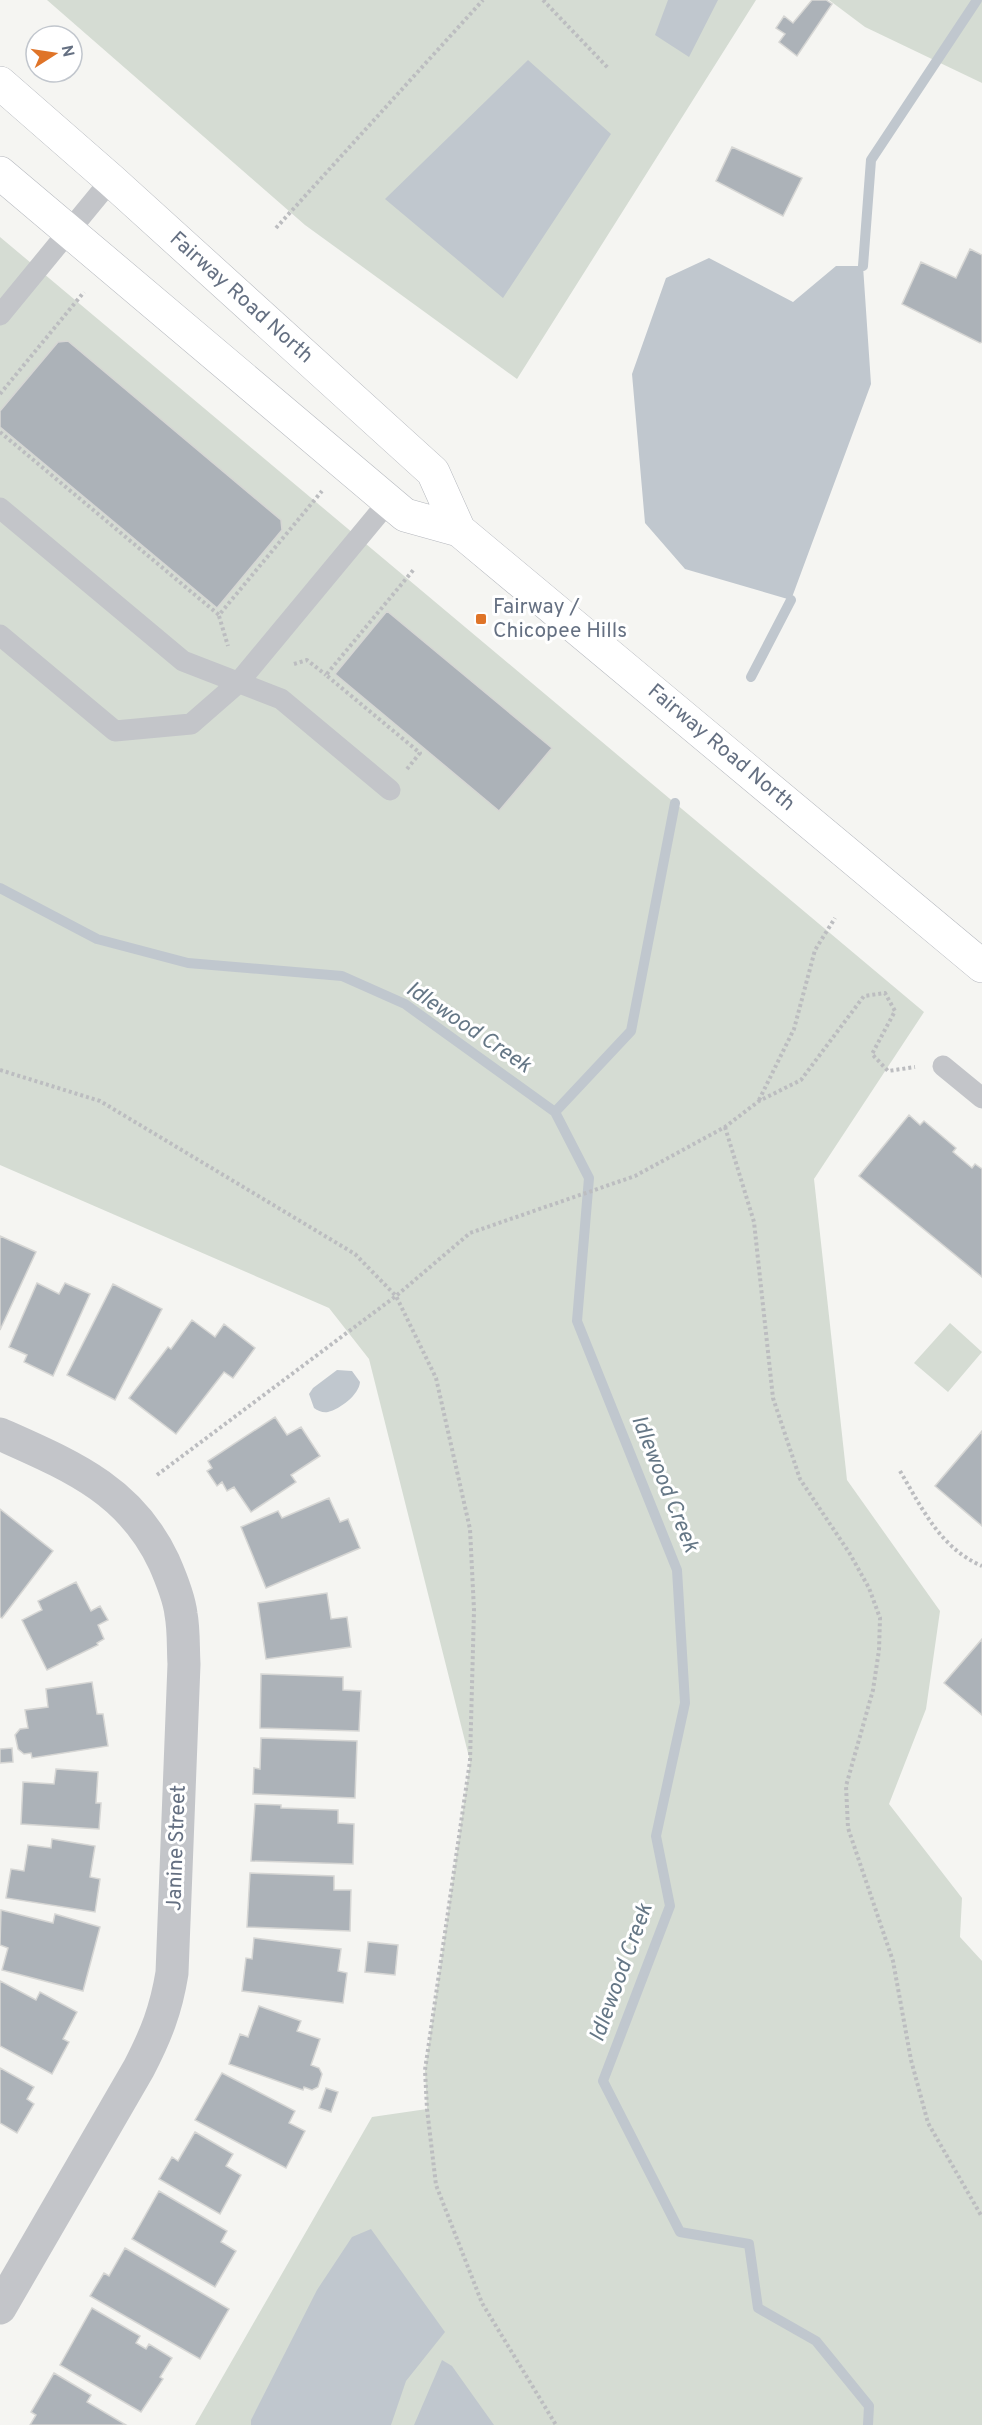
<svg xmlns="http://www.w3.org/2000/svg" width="982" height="2425" font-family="Overpass,sans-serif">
<rect width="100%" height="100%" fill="#f5f5f2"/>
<path fill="#d5dcd3" d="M47 0H756L517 379 305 225Z
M829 0H982V83L865 27Z
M0 237 924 1012 814 1179 847 1480 940 1611 926 1709 889 1804 962 1898 960 1937 982 1961V2425H195L372 2117 427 2109 425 2070 470 1761 369 1359 329 1308 0 1165Z
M950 1323 982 1352 948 1392 914 1363Z"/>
<path fill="#c0c7ce" d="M668 0H718L689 57 655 35Z
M528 60 611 134 503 298 385 199Z
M709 258 793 302 836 266H863L871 384 791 600 685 569 645 523 632 374 666 278Z
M337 1370 352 1371 360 1382C359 1395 340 1409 328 1412 323 1413 318 1411 314 1408L309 1394 313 1388Z
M371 2229 445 2332 406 2381 391 2425H251V2420L317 2290 352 2237Z
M442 2360 452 2366 494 2425H414Z"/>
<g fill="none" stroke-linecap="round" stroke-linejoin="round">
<path stroke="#c0c7ce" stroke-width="10" d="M863 266 871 160 977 0
M751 677 791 600
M0 888 97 939 188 963 342 976 405 1004 555 1112 589 1178 577 1321 677 1570 685 1703 656 1836 670 1906 603 2081 680 2232 749 2244 758 2308 816 2341 869 2406 868 2425
M555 1112 631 1031 675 803"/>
</g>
<path fill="#acb2b8" stroke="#d6d6d4" stroke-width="1.5" d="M812 0H826L832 4 797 56 779 42 785 34 776 28 784 16 793 23Z
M732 147 802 178 783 216 716 181Z
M970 249 982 255V342L980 343 902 304 921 262 956 278Z
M68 341 281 520 282 530 217 608 0 427V411L58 342Z
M387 611 552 748 499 811 335 674Z
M909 1115 920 1125 924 1121 956 1148 953 1152 972 1168 975 1164 982 1169V1277L859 1176Z
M0 1236 36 1252 0 1330Z
M37 1283 59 1294 65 1283 90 1294 53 1376 24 1362 27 1355 9 1347Z
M113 1284 162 1309 115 1400 67 1375Z
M192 1320 215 1337 224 1324 255 1348 233 1378 224 1372 176 1434 129 1398 168 1347 171 1349Z
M275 1417 287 1435 301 1427 320 1456 291 1475 296 1482 251 1512 234 1487 227 1491 222 1482 217 1486 207 1471 212 1468 208 1461Z
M982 1431V1526L935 1486Z
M329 1498 340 1522 348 1519 360 1548 266 1588 241 1527 278 1511 282 1518Z
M0 1509 53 1551 2 1618 0 1617Z
M76 1582 91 1611 100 1606 108 1620 98 1625 104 1639 97 1643 98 1645 47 1670 22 1620 42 1610 38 1601Z
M327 1593 331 1619 347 1617 351 1647 266 1659 258 1603Z
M982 1639V1715L944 1683Z
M261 1674 343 1677V1690L361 1691 359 1731 260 1728Z
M92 1682 97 1714H103L108 1746 32 1758 31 1753 24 1754 18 1749 15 1735 20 1729 28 1728 25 1710 48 1707 46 1689Z
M261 1738 357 1741 355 1798 253 1794 254 1768 260 1769Z
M12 1748 13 1762 0 1763V1749Z
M56 1769 98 1772 96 1803H101L99 1829 21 1824 23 1782 54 1784Z
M255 1804 281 1805V1808L338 1810V1823L354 1824 353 1864 251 1861Z
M52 1839 95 1846 90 1877 100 1879 95 1912 6 1898 11 1869 24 1871 28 1845 51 1848Z
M250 1873 334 1876V1890H351L350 1931 247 1927Z
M1 1910 53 1923 55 1914 100 1927 83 1991 2 1970 8 1948 0 1945Z
M254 1938 341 1949 338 1971 347 1973 343 2003 242 1991 246 1958 252 1959Z
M368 1942 398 1945 395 1975 365 1972Z
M0 1981 36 2000 40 1992 77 2012 63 2039 69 2042 52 2074 0 2046Z
M259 2006 301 2021 297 2031 320 2039 311 2065 319 2068 322 2074 318 2087 312 2090 304 2087 303 2090 229 2064 240 2034 248 2037Z
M0 2068 34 2087 27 2099 34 2104 17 2133 0 2123Z
M222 2073 295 2111 289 2123 305 2131 286 2168 195 2120Z
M326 2088 338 2092 331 2112 319 2108Z
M195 2132 233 2154 226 2166 241 2175 220 2214 159 2179 172 2157 178 2161Z
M159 2191 227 2231 221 2242 236 2251 215 2287 132 2239Z
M125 2248 229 2309 200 2359 90 2296 104 2273 109 2276Z
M92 2308 140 2336 136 2343 146 2349 149 2344 172 2358 160 2377 163 2379 141 2412 60 2365Z
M54 2373 91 2395 87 2402 126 2425H30L36 2415 31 2412Z"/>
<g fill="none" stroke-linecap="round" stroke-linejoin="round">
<defs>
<path id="secondary" d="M0 83 111 180 433 472 459 530
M0 173 405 515 459 530 982 966"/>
</defs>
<use href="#secondary" stroke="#b5b8be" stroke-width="34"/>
<path stroke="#bcbdc0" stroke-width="4" stroke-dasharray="3 3" stroke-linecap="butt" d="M543 0 608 68
M276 228 483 0
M0 394 84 292
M0 432 219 615 322 491
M219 616 228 646
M294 664 307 660 326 675
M407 769 420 753 326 675 415 568
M0 1070 100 1101 355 1254 396 1296 436 1378 470 1529 474 1610 470 1761 425 2070 427 2109 436 2185 482 2303 556 2425
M759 1100 794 1029 815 950 835 918
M725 1127 754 1222 773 1398 800 1479 850 1554 869 1588 880 1618 879 1650 873 1690 846 1786 848 1828 893 1961 911 2060 928 2123 982 2217
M900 1471C922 1508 940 1548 982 1566
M157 1475 396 1296 470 1233 635 1176 725 1127 759 1101 801 1080 864 996 885 993 895 1011 872 1054 888 1071 915 1067"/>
<path stroke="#c3c5c9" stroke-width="21" d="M0 315 111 180
M0 508 183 661 281 699 390 790
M0 635 115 731 191 724 238 683 389 501
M943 1066 982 1098"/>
<path stroke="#c3c5c9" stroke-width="33" d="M0 1434C69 1465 130 1489 164 1562 171 1578 179 1597 181 1614 184 1630 183 1648 184 1664L172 1973C166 2010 156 2035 139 2068L0 2308"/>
<use href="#secondary" stroke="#fff" stroke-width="33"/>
</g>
<rect fill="#df7428" stroke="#fff" stroke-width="2" x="475" y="613" width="12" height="12" rx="3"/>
<g text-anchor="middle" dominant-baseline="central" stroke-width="6" stroke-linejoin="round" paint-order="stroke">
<g font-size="21" fill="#657082" stroke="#fff">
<text transform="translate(241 298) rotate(42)">Fairway Road North</text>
<text transform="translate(721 748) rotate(40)">Fairway Road North</text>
<text transform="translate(177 1848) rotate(-88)">Janine Street</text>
</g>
<g font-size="21" fill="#657082" stroke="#fff" text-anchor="start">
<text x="493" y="607">Fairway /<tspan x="493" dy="24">Chicopee Hills</tspan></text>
</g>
<g font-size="22" font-style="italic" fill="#657786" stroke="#fff">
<text transform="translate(468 1028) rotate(34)">Idlewood Creek</text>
<text transform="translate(664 1484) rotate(68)">Idlewood Creek</text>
<text transform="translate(622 1973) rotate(-70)">Idlewood Creek</text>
</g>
</g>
<g transform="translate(54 54) rotate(78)"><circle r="28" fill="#ffffff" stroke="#c1c6cd" stroke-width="1.5"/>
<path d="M0-4.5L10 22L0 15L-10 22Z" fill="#df7428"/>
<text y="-9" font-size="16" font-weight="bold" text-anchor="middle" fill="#657082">N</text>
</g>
</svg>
